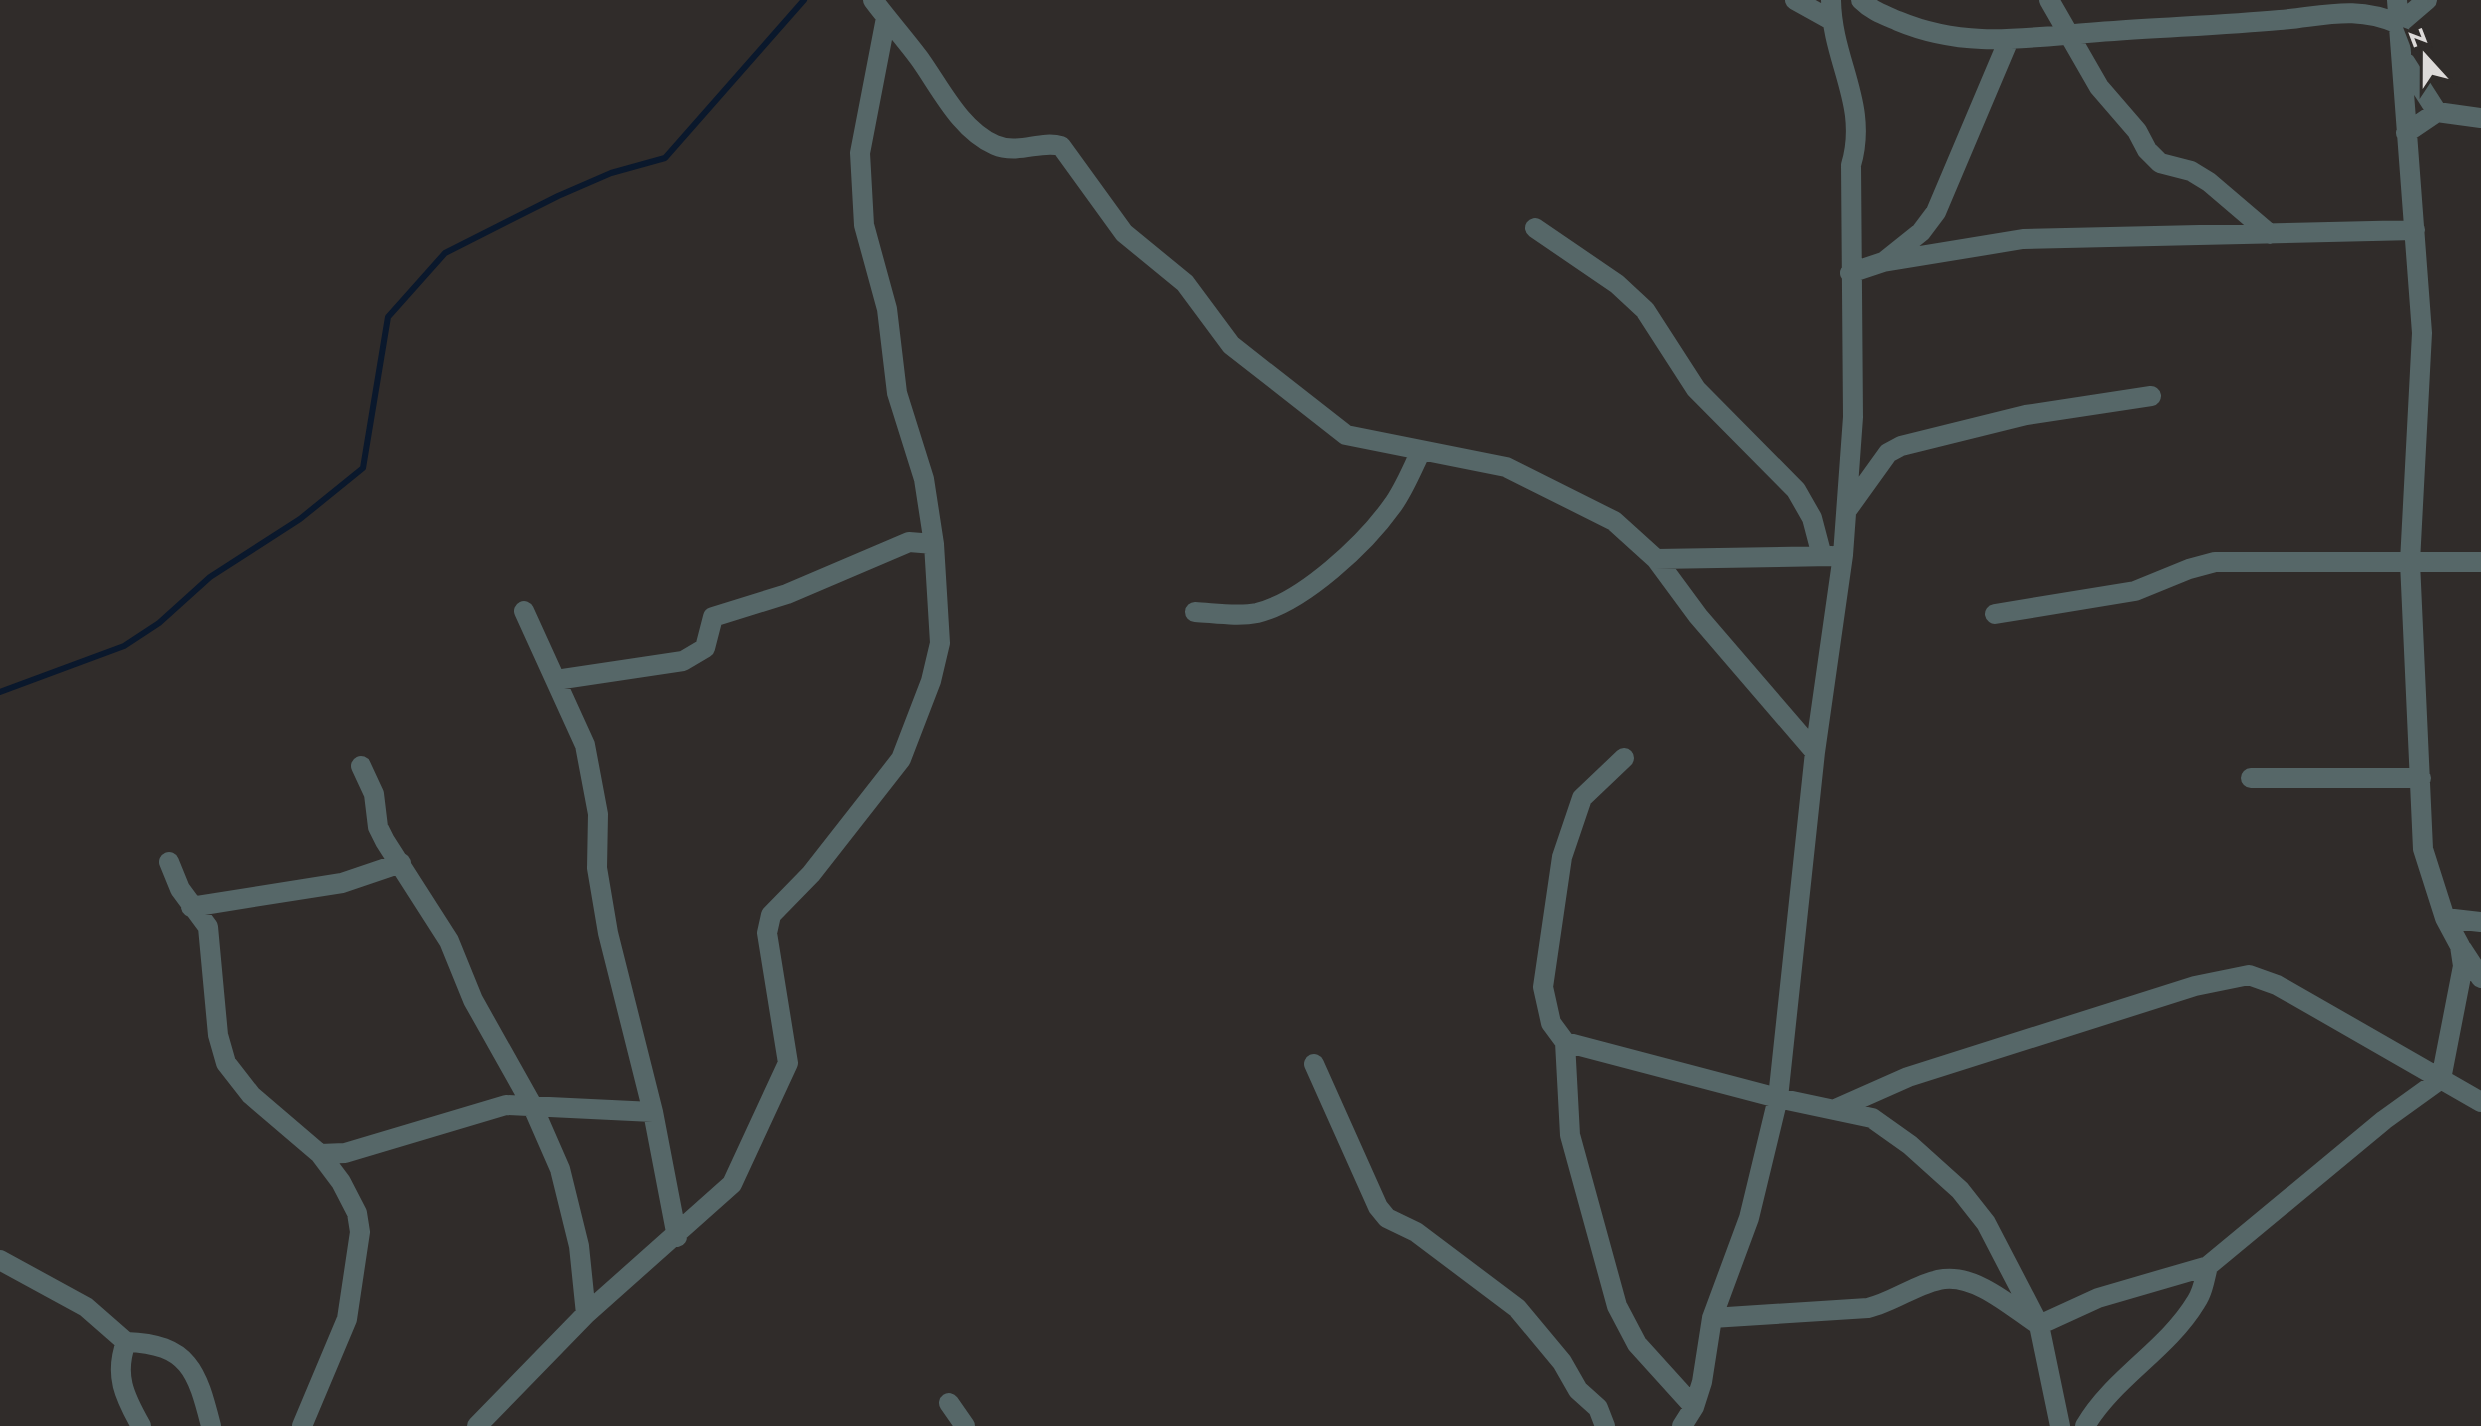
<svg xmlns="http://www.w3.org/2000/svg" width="2481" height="1426" font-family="Jost,sans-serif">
<rect width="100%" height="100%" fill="#302c2a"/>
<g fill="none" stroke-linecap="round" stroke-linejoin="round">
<path stroke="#0a182c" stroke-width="6" d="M0 692 124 646 159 623 210 577 300 519 363 468 388 317 445 253 558 196 611 173 665 158 804 0"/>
<path stroke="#566768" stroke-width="20" d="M873 0C888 20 904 38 919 58 940 87 960 130 995 145 1018 155 1040 140 1061 146L1124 233 1185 283 1231 345 1346 435 1506 467 1614 521 1656 559 1698 616 1815 752
M1795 0 1831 20
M1861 0C1872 11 1884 15 1898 21 1972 52 2038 35 2114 31 2169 27 2225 25 2280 20 2325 16 2355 5 2399 24L2427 0
M2049 0 2099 87 2137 131 2147 150 2160 163 2191 171 2209 182 2270 234
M2405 62 2437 112
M2406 133 2437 112 2481 118
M1535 228 1617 284 1645 310 1696 389 1796 490 1812 518 1822 556
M1886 260 1921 232 1936 212 2008 42
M1850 273 1883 262 2023 239 2415 230
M1847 510 1888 453 1901 446 2026 415 2151 396
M1656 559 1832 556
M524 611 585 745 598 814 597 868 608 933 653 1112 677 1237
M1195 612C1214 613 1238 617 1257 613 1303 602 1365 544 1392 506 1404 490 1412 469 1421 451
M1995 614 2135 591 2189 569 2215 562H2481
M556 680 683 661 705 648 713 617 787 594 909 542 934 544
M1624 758 1582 798 1562 857 1543 987 1551 1023 1565 1042 1778 1098 1872 1118 1910 1145 1960 1190 1986 1223 2039 1325 2060 1426
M361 766 374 794 378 827 385 841 449 941 473 1000 532 1105 560 1169 579 1246 586 1314
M2251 778H2421
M169 862 180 889 208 927 218 1035 226 1063 251 1095 320 1154 341 1182 357 1213 360 1232 347 1319 302 1426
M191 907 342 883 401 863
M2445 918 2481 922
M2462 949 2481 978
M1565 1042 1570 1135 1617 1306 1637 1344 1694 1407
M1314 1064 1378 1207 1387 1218 1416 1232 1517 1308 1562 1362 1578 1390 1598 1408 1605 1426
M1838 1108 1908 1077 2195 986 2249 975 2277 985 2481 1102
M320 1154 345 1153 506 1105 653 1112
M0 1260 86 1307 126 1342C114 1375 124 1396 141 1426
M1712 1318 1868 1308C1894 1302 1919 1282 1944 1279 1977 1275 2013 1308 2039 1325L2098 1298 2208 1266 2384 1120 2441 1079 2463 966 2460 946 2445 918 2423 849 2410 562 2422 333 2397 0
M126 1342C189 1344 197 1371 211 1426
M949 1403 965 1426
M477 1426 586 1314 732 1184 788 1063 767 933 771 915 811 874 901 759 931 681 940 643 934 544 924 479 897 393 887 309 864 225 860 153 886 18
M1682 1426 1694 1407 1702 1382 1712 1318 1749 1218 1778 1098 1815 752 1843 555 1853 417 1851 165C1869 104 1832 62 1831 0
M2085 1426C2113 1378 2167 1350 2196 1302 2203 1292 2205 1278 2208 1266"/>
</g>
<g transform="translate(2425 56) rotate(339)" stroke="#302c2a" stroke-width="6" paint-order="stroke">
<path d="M0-6L14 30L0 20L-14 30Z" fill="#dddad9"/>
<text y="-12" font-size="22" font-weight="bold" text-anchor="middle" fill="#dddad9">N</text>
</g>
</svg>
